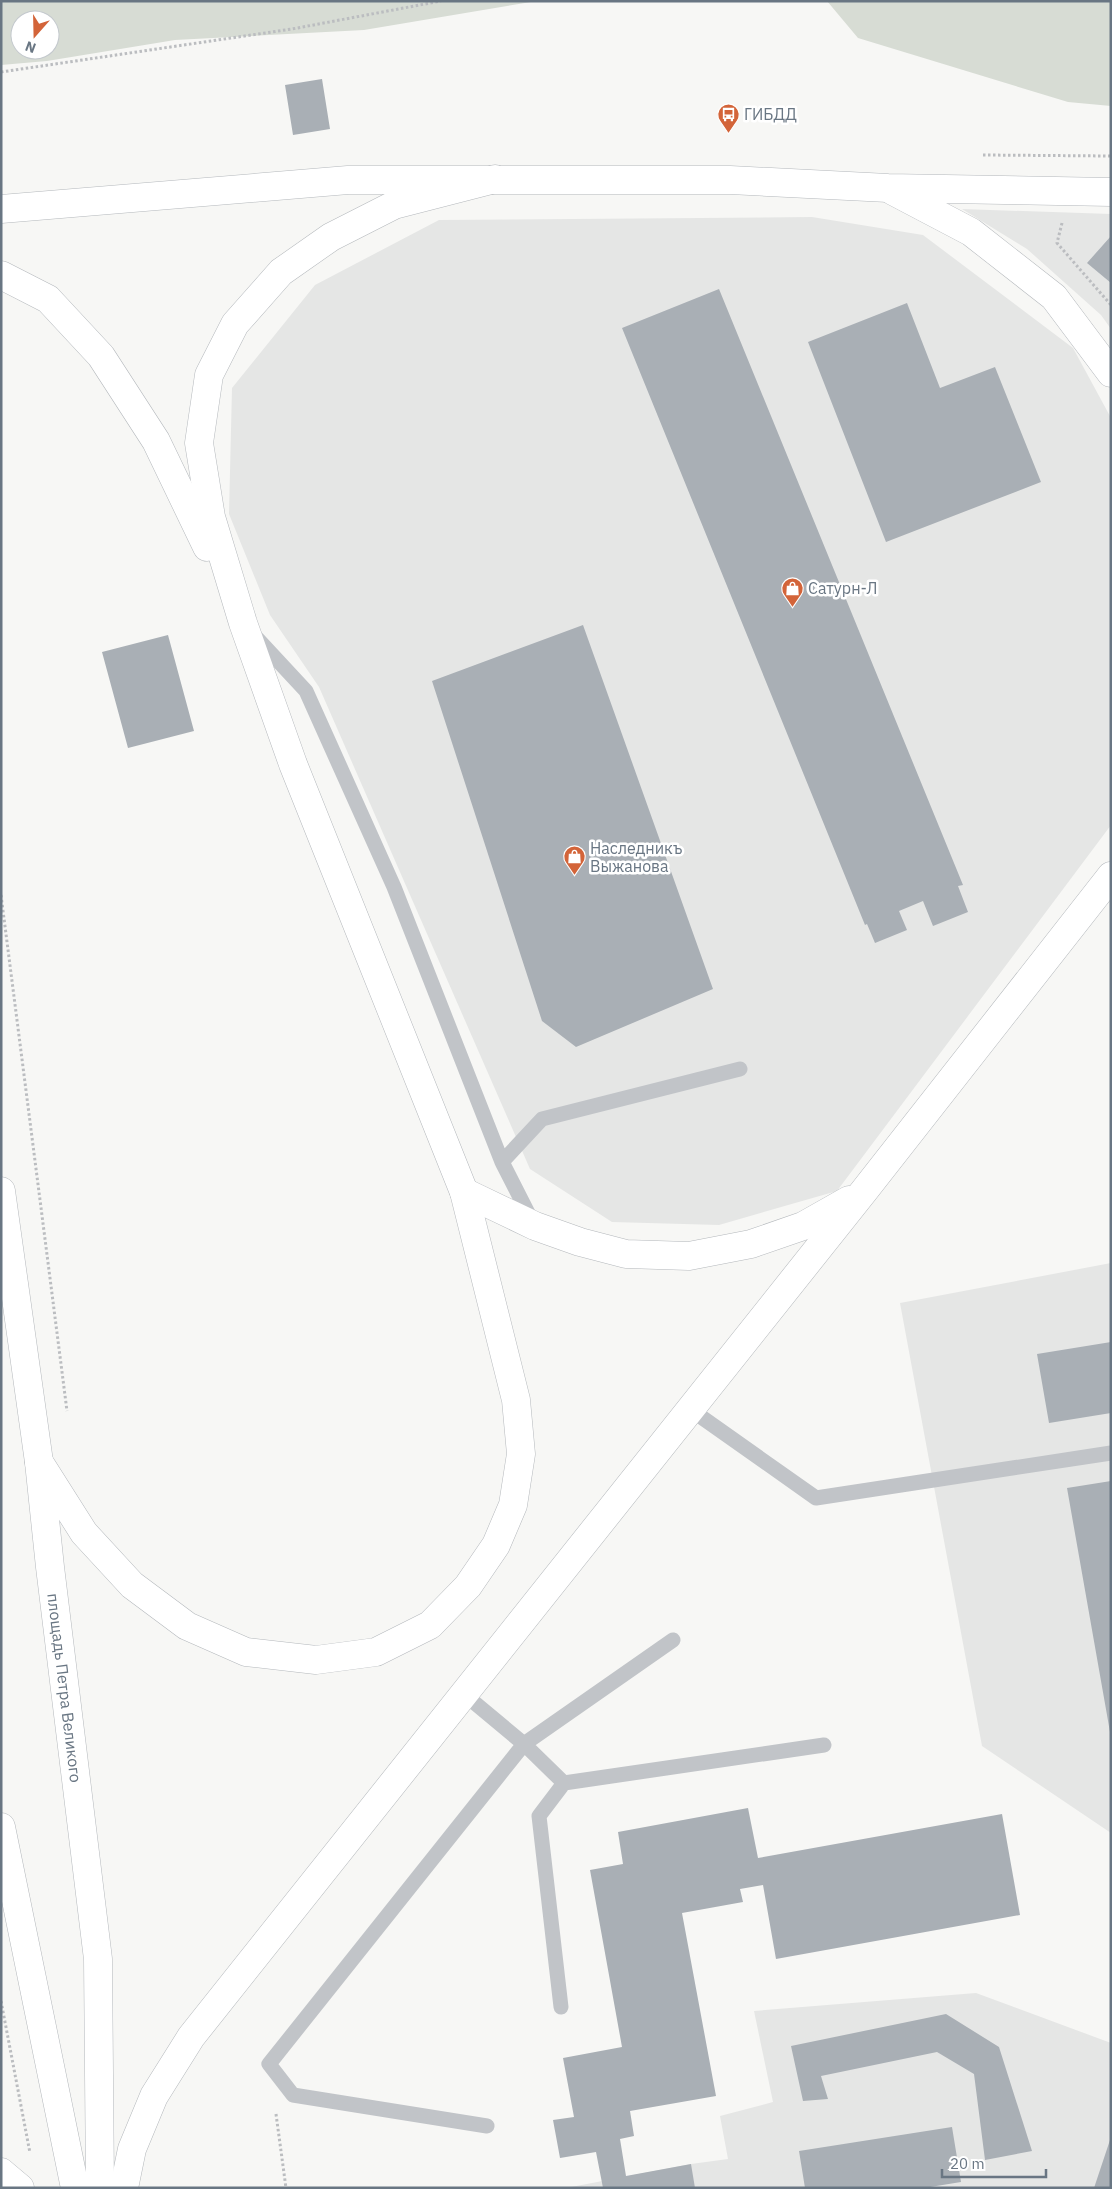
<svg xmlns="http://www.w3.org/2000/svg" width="1112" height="2189" font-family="'IBM Plex Sans',sans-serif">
<rect width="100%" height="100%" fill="#f7f7f5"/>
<path fill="#e5e6e5" d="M962 209 1111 214V329L1101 315 1027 249Z
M812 217 923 235 1073 348 1111 418V825L837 1191 719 1225 612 1222 530 1169 319 687 270 615 229 514 232 388 315 285 439 220Z
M1111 1263V1833L982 1746 900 1303Z
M976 1993 1111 2043V2188H566L691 2164 728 2159 720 2116 773 2102 754 2011Z"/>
<path fill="#d7dcd4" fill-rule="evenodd" d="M1 1H537L364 30 175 40 47 61 1 65ZM20 20H50V50H20Z
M827 1H1111V106L1068 102 858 38Z"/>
<path fill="#a9afb5" d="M322 79 330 129 293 135 285 85Z
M1111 236V283L1087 263Z
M719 289 963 885 958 886 968 912 933 926 923 901 899 911 907 930 875 943 867 924 865 925 622 328Z
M907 303 940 388 995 367 1041 482 886 542 808 342Z
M583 625 713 989 576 1047 542 1021 432 681Z
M168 635 194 731 128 748 102 652Z
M1111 1342V1413L1049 1423 1037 1354Z
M1111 1481V1732H1110L1067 1488Z
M748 1808 758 1858 1002 1814 1020 1915 776 1959 763 1885 740 1889 743 1902 682 1913 716 2096 630 2111 634 2136 620 2139 626 2176 691 2164 695 2188H603L596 2152 560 2158 553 2120 574 2117 563 2058 622 2047 590 1870 623 1864 618 1832Z
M946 2014 999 2047 1032 2151 985 2160 974 2074 937 2052 821 2076 828 2099 803 2101 791 2046Z
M952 2127 961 2182 924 2188H805L799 2151Z
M1110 2140 1111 2188H1094Z"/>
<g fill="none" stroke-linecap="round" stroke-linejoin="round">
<defs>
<g id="secondary">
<path d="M893 191 971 232 1054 297 1111 373"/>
<path d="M1 209 348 180H730L888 188 1111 192"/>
<path d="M1 275 48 299 101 356 156 441 207 547"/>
<path id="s1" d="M1 1191 39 1462 50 1567 98 1959 100 2188"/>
<path d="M464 1192 535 1226 580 1242 626 1254 689 1256 751 1244 803 1226 849 1200"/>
<path d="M39 1462 84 1533 132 1585 187 1626 246 1652 316 1660 376 1652 430 1625 468 1586 496 1545 513 1505 521 1454 516 1400 464 1192 293 764 243 623 211 517 199 443 209 375 235 324 281 272 331 237 394 205 495 179"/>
<path d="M1 1827 75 2188"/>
<path d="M1 2172 20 2188"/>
<path d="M124 2188 132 2149 154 2096 191 2037 864 1191 1111 876"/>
</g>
</defs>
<use href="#secondary" stroke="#b4b8bc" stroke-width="29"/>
<path stroke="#bbbdc0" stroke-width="3" stroke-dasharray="2.5 2.5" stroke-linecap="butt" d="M1 72 292 29 441 1
M983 155 1111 156
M1062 223 1057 243 1111 305
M1 895 67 1411
M1 2001 30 2153
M276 2114 286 2188"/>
<path stroke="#c1c4c8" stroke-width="15" d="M254 635 306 691 394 887 502 1162 533 1223
M502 1162 542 1119 740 1069
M690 1409 816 1498 1111 1453
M464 1694 524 1744 564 1783 539 1816 561 2007
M564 1783 824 1745
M487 2126 293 2095 269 2064 524 1744 673 1640"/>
<use href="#secondary" stroke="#fff" stroke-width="28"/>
</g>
<defs>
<symbol id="bus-pin" viewBox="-11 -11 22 30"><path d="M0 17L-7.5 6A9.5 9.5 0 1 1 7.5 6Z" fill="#d36439" stroke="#fff"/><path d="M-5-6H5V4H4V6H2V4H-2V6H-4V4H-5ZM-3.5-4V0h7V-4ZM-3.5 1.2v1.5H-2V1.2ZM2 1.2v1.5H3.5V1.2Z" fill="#fff"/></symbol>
<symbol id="shop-pin" viewBox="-11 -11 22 30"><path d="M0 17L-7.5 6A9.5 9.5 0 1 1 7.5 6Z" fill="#d36439" stroke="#fff"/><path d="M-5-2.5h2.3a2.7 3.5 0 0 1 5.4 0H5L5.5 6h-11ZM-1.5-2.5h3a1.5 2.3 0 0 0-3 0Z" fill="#fff"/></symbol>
</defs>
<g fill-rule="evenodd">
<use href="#bus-pin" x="716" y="102" width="25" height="34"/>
<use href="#shop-pin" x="780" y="576" width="25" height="34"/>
<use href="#shop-pin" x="562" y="844" width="25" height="34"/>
</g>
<g text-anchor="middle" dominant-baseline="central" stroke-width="5" stroke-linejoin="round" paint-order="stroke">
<g font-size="16" fill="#697683" stroke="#fff" text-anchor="start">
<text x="744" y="114">ГИБДД</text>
<text x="808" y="588">Сатурн-Л</text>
<text x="590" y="848">Наследникъ<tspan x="590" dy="18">Выжанова</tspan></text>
</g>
<g font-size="16" fill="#697683" stroke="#fff">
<text stroke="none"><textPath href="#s1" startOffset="501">площадь Петра Великого</textPath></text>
</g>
</g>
<rect width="1112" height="2189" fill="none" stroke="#697683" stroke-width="5"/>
<g transform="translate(35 35) rotate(200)"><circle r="24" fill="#ffffff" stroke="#c3c8cd"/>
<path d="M0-4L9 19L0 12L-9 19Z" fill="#d36439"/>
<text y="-8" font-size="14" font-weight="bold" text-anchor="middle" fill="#697683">N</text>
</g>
<path d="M942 2169v8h104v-8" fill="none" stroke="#697683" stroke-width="2.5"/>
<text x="950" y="2169" font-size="15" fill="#697683" stroke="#ffffff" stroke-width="4" paint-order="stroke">20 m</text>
</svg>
